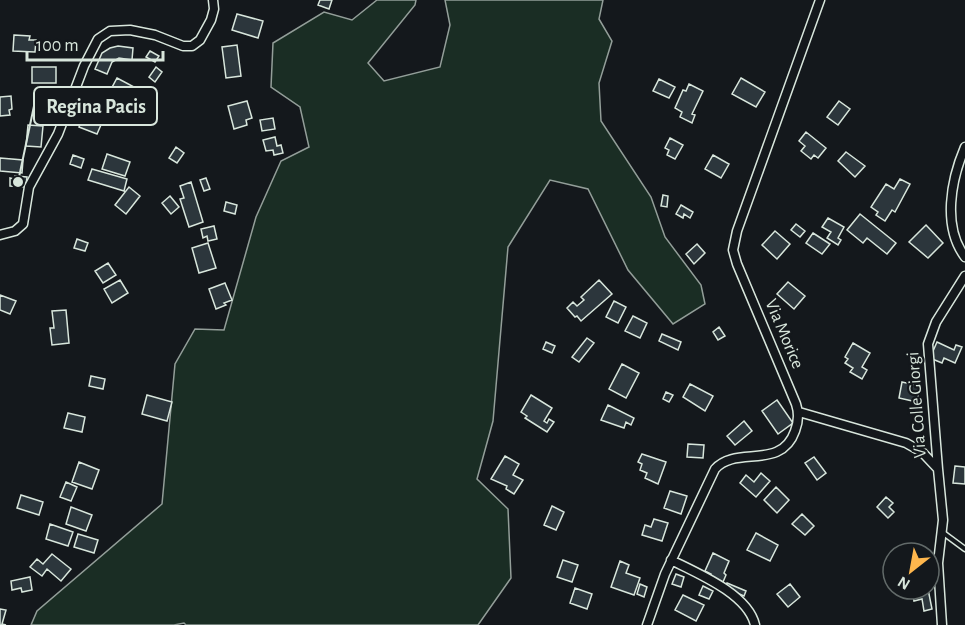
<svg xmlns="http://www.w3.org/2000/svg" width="965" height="625" font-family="'Alegreya Sans',sans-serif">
<rect width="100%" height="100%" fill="#14181c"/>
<path fill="#1a2d24" stroke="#939e99" stroke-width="1.5" d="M377 0H416L415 5 368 63 384 81 440 67 450 25 445 0H603L599 19 612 41 599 83 601 121 651 197 665 237 701 285 705 304 673 324 628 270 588 189 550 180 508 247 493 421 477 479 508 509 511 578 478 625H186L184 623 174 625H31L37 611 162 504 175 364 195 329 224 330 256 217 281 161 309 147 300 107 271 87 273 43 324 12 352 20Z"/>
<path fill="#2c363c" stroke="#d8e6dc" stroke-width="1.5" d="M320 0H332L329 9 318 5Z
M237 14 263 21 258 38 232 30Z
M14 35 30 36 29 40H36L35 52 13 51Z
M237 45 241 76 226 78 222 47Z
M118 46 133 48 132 60 119 58 112 62 107 74 95 69 102 53 110 48Z
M150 51 159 56 155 62 146 57Z
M32 67H56V83H32Z
M156 67 162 72 155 82 149 77Z
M117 78 136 88 129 102 109 93Z
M741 78 765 92 756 107 732 94Z
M659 79 675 87 669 98 653 91Z
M689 84 703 91 692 114 695 115 692 123 680 117 682 112 675 108 683 90 686 91Z
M11 96 12 109 9 110 10 115 0 116V97Z
M247 101 252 118 246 120 247 125 234 129 228 106Z
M839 101 850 109 838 125 827 117Z
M85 111 104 118 97 134 79 127Z
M273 118 275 129 262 131 260 120Z
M28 125 43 126 41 147 26 146Z
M806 132 826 148 818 158 814 155 811 159 801 151 805 146 799 141Z
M275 137 277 146 281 145 283 153 274 155 273 150 266 151 263 140Z
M670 138 683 145 675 159 667 155 669 150 665 148Z
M176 147 184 153 177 163 169 158Z
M846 152 865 166 855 177 838 161Z
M107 154 130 162 125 176 102 169Z
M73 155 84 159 81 168 70 164Z
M713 155 729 164 721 178 705 169Z
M0 158 23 160 22 173 0 171Z
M92 169 127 179 124 191 88 180Z
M15 176 27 177 26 187 10 186V178L14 179Z
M206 178 210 189 204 191 200 180Z
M900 179 910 184 895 212 892 210 885 221 876 215 878 212 871 207 886 184 894 189Z
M191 182 203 222 189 227 180 199 184 198 180 186Z
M129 187 140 196 126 214 115 205Z
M663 195 668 196 667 207 661 206Z
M170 196 179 207 171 214 162 203Z
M226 202 237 205 235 214 224 211Z
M681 205 693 212 690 218 684 214 683 218 676 214Z
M860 214 896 243 887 254 867 238 863 243 847 230Z
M828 218 844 227 838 238 841 240 838 245 827 238 831 232 822 227Z
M796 224 805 231 800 237 791 230Z
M926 225 943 243 928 258 909 242Z
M214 226 217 239 208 241 207 236 203 238 201 229Z
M775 231 790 244 777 259 762 245Z
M813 233 830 244 822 254 806 243Z
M77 239 88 243 85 251 74 248Z
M208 243 216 268 199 273 192 248Z
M697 244 705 253 694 264 686 254Z
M108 263 116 275 103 283 95 271Z
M120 280 128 293 112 303 104 289Z
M599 280 612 294 581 321 577 316 575 317 567 308 573 302 577 306 584 300 581 297Z
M788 282 805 296 794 309 777 294Z
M225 283 232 300 224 303 226 305 216 309 209 289Z
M0 295 16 301 10 314 0 310Z
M614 301 626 307 618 323 606 317Z
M66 310 69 343 52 345 50 328H54L52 311Z
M633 316 647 323 640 338 625 331Z
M719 327 725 336 718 340 713 332Z
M662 334 681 342 678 350 659 341Z
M587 338 594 343 579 362 572 357Z
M546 342 555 346 552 353 543 349Z
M937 342 954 350 956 345 962 347 955 363 944 358 942 363 930 358Z
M853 343 870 353 862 367 867 370 862 379 850 372 853 368 845 363 848 359 845 357Z
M622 364 639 373 626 398 609 389Z
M91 376 105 379 103 389 89 386Z
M902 382 920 386 917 402 899 398Z
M690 384 713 396 705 411 683 397Z
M666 392 673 395 669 402 663 399Z
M147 395 172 402 167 421 142 414Z
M531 395 552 408 544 421 547 423 549 419 554 422 547 432 525 418 527 416 521 412Z
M777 400 793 423 778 434 762 411Z
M608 405 634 418 631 425 626 422 624 428 601 420Z
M68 413 85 417 82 432 64 428Z
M744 421 752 431 735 445 727 436Z
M688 444 704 445 703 458 687 457Z
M642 454 666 462 658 484 645 478 647 473 640 470 642 464 638 462Z
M505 456 519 464 513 475 523 480 514 494 506 489 507 486 491 479Z
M814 457 826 473 817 480 805 463Z
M79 462 99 470 92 489 72 482Z
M955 466 965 467V484L953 483Z
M761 473 770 481 756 497 740 483 746 475 754 482Z
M66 482 77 487 71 501 60 497Z
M776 487 789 500 777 513 764 500Z
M670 491 687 496 681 514 664 508Z
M21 495 43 502 39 515 17 508Z
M886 497 893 503 889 507 894 512 888 518 877 507Z
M552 506 564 512 556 530 544 525Z
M71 507 92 515 86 531 66 524Z
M802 514 814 526 805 535 792 524Z
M654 519 668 523 662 541 642 535 645 525 651 527Z
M50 524 73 532 68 546 46 539Z
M756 533 778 545 770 561 747 550Z
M78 534 98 540 94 553 74 547Z
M713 553 729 561 724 573 726 575 723 582 710 576 711 574 705 571Z
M52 554 71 569 61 581 47 569 42 576 30 567 37 559 43 564Z
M563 560 578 565 572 582 557 577Z
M620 561 629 565 626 573 640 578 634 595 611 587Z
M676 574 684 577 681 587 672 584Z
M30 577 32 590 22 592 21 588 12 590 11 581Z
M727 583 746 591 744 596 725 588Z
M640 584 647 587 644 597 637 594Z
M790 584 800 597 788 607 777 594Z
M703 586 713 591 709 599 699 595Z
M575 588 592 594 587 609 570 603Z
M912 589H928L932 609 924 611 922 599 914 601Z
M683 595 704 605 696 621 675 610Z
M0 609 6 610 2 624 6 625H0Z"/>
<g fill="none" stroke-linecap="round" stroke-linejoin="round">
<defs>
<path id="lane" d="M942 532 965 549"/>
<path id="street" d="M965 147C951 180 942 226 965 257
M0 235 15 231 23 224 29 187 58 134 84 66 98 39 110 31 130 30 155 35 183 46H192L200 40 211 20 214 9 213 0
M799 412 906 443 922 452 938 469 943 520 938 563 942 625
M938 469 928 344 936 322 965 276
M671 560C697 573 748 594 755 625
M647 625 665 574 715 469C736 445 781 471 795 431 799 421 799 413 796 404L737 264 733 250 737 231 820 0"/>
</defs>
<use href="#lane" stroke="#d8e6dc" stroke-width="7"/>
<use href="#street" stroke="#d8e6dc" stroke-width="11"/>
<use href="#lane" stroke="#14181c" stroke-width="4"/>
<use href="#street" stroke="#14181c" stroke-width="8"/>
</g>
<g text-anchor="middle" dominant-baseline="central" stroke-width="4.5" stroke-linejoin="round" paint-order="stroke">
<g font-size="18" fill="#d8e6dc" stroke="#14181c">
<text transform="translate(784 334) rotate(67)">Via Morice</text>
<text transform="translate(917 405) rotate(-94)">Via Colle Giorgi</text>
</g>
</g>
<path fill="none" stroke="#d8e6dc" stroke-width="2" d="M18 182L34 106"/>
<circle fill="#d8e6dc" stroke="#14181c" stroke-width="2" cx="18" cy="182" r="6"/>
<rect fill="#14181c" stroke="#d8e6dc" stroke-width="2" x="34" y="87" width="123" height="38" rx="6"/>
<g font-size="20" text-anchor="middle" font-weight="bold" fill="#d8e6dc">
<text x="96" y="113">Regina Pacis</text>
</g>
<g transform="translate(911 571) rotate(211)"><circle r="28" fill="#14181c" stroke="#626a69" stroke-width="1.5"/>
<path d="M0-4.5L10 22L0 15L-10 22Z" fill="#ffb74d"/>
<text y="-9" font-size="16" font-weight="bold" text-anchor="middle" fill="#d8e6dc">N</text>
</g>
<path d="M27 51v9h136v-9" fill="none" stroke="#d8e6dc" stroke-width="3"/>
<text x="36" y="51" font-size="18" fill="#d8e6dc" stroke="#14181c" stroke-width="4.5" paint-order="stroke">100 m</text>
</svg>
